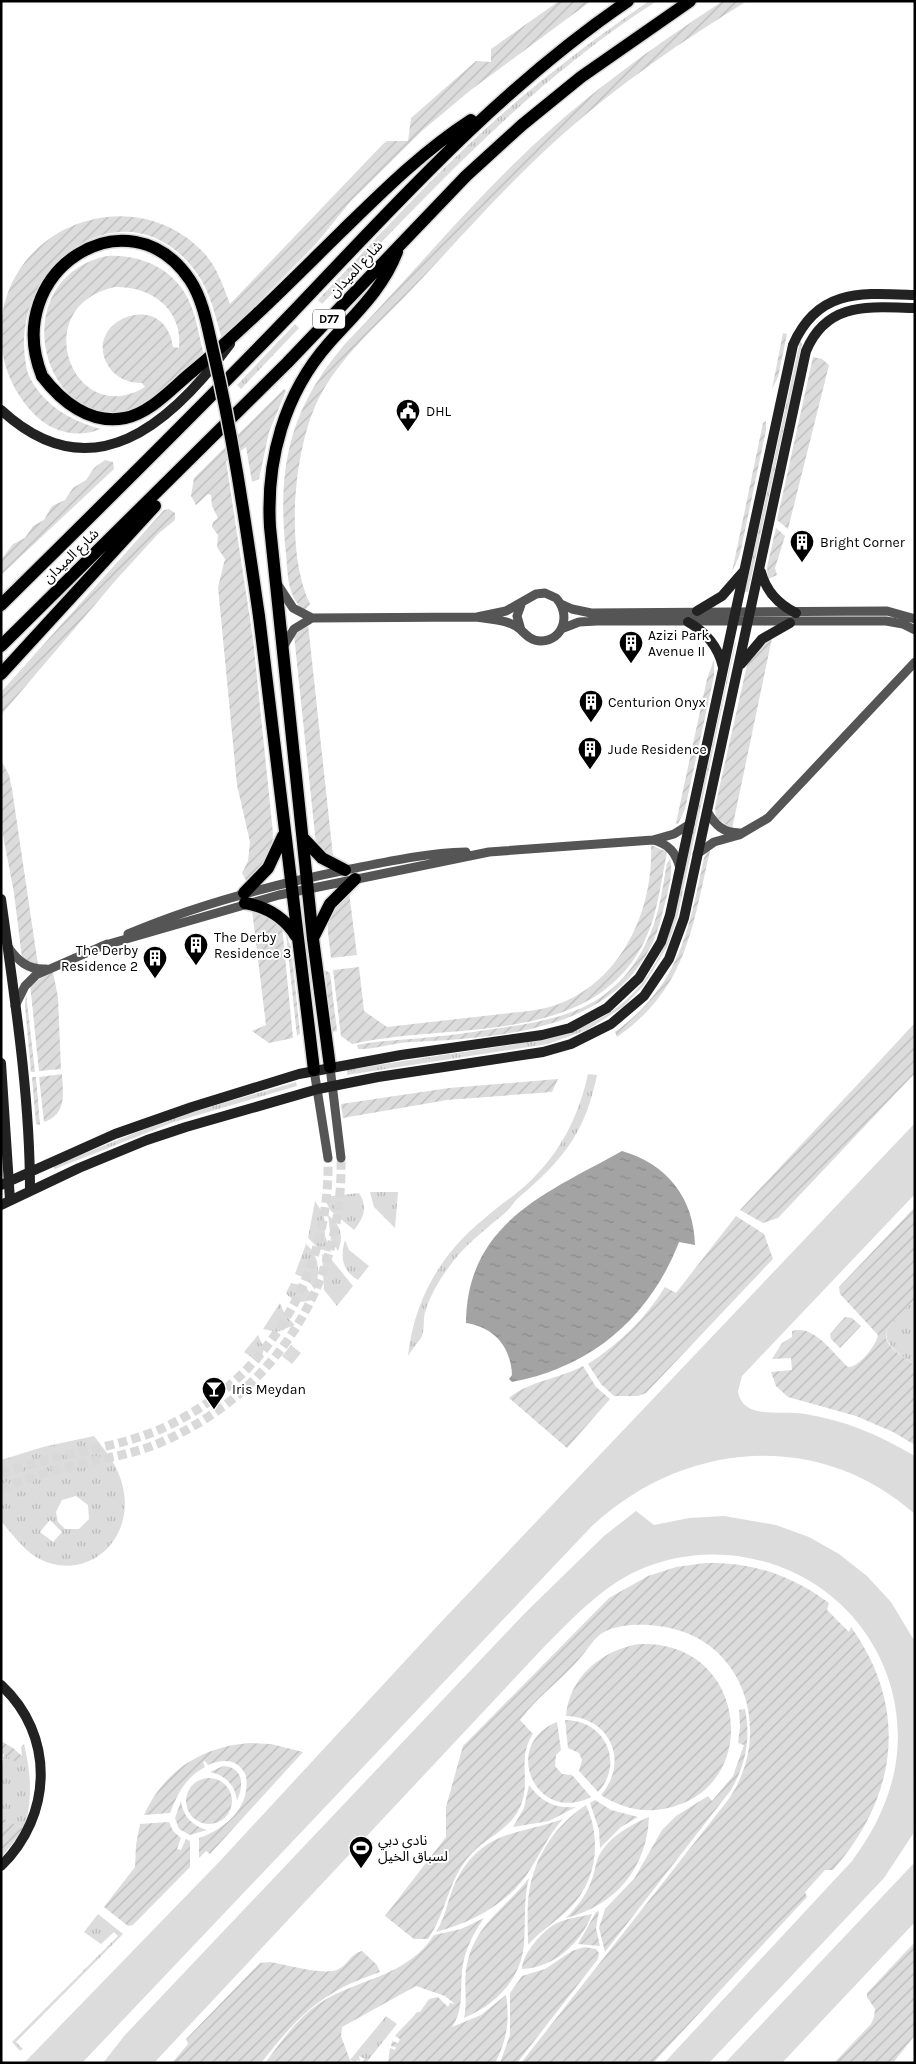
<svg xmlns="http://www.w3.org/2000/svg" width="916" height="2064" font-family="Karla,'Noto Sans Arabic',sans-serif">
<defs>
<pattern id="grass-tufts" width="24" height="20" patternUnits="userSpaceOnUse" patternTransform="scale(1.25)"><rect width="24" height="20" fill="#dcdcdc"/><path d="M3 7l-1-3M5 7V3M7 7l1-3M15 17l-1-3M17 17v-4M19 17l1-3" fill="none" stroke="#bbb"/></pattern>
<pattern id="garden-furrows" width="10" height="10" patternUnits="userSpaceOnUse" patternTransform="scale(1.25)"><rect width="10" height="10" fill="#dcdcdc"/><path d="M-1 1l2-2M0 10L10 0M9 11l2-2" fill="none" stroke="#bbb"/></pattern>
<pattern id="water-ripples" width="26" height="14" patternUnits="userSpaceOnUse" patternTransform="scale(1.25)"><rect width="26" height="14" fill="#a3a3a3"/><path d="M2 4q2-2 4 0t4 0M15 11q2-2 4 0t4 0" fill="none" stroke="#8b8b8b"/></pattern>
</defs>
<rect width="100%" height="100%" fill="#fff"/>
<path fill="url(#grass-tufts)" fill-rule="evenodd" d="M649 1H657C528 83 427 196 322 304L318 300C372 243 424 185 482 132 534 84 591 41 649 1Z
M295 324 299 328 241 389 237 385Z
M800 341 802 344 748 592H745Z
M735 642H736L677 919 667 947 644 985 623 1007 587 1030 548 1044 347 1075V1070C388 1063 429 1057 470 1051 568 1037 641 1027 674 919Z
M588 1074 597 1075C585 1134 562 1161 517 1199 513 1203 510 1209 505 1213 487 1228 470 1241 455 1259 442 1275 431 1293 425 1312 423 1319 425 1332 421 1338 417 1344 412 1349 408 1356 414 1300 441 1253 485 1218 502 1203 522 1191 537 1174 564 1146 580 1111 588 1074Z
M296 1082 297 1086 174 1122 55 1169 53 1166 172 1118Z
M370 1192H398L395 1228 374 1207Z
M359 1193C368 1207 364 1218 354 1230L331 1211 323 1197Z
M315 1201 324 1215 325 1236 331 1252 319 1249 308 1238Z
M328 1215C341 1226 344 1235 338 1251L331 1240Z
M345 1240 349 1250 369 1266 358 1280C342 1270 340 1258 345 1240Z
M306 1244C320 1256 320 1274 315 1290L307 1279 295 1274Z
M322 1254 331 1259 353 1286 337 1306 324 1290Z
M291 1283 305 1286 315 1299C303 1303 294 1304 286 1293Z
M915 1299V1365C871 1336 883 1331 915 1299Z
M280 1303 285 1315 295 1325 277 1332 263 1329Z
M258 1335 264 1349 260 1363 244 1352Z
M291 1345 301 1353 292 1364 282 1356Z
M94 1436C108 1454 121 1470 124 1493 132 1544 83 1584 36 1557 22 1548 12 1534 1 1521V1460L43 1447ZM76 1496 88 1505 89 1519 79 1529H65L58 1522 56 1512 62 1500ZM50 1520 62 1532 53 1542 40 1532Z
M24 1744C31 1774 33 1799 24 1829L1 1817V1771L4 1755 1 1751 14 1760 22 1756 21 1747Z
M98 1914 123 1934 16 2042 23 2049 20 2051 12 2042 118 1936 114 1932 101 1944 84 1932Z
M386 2016 397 2024 366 2063H361L365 2059 359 2056 360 2061 356 2060 357 2063 350 2060Z"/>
<path fill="url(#garden-furrows)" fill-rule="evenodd" d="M559 1H591L472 89 423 130 351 201 315 245 222 339C215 316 211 292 196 272 127 177 0 266 28 374 42 404 70 421 101 429 75 439 51 432 32 412 12 390 1 363 1 333 1 227 133 176 205 254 218 269 223 286 230 304L383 144 387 141H408L411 118 476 61 491 62V49Z
M723 1H747C682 41 619 84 562 135 509 182 462 236 414 287 381 322 339 357 318 400 293 451 285 552 310 604L304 611C287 595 288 576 286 554 277 470 288 410 345 344 404 284 458 217 519 159 580 99 651 48 723 1Z
M107 256C142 254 176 270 190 303 197 319 199 338 204 355 191 366 155 402 142 407 42 444 0 279 107 256ZM115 287C151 286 183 309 179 348L173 347C165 286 79 321 109 367 117 379 129 383 142 383L145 387C73 431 26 306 115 287Z
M783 333 787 334 778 377 772 389Z
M813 357 822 359 829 365 788 529 777 520Z
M284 389 286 391 269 432 259 479 252 482 246 447 226 461 253 639 273 833C273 855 262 867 248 884L242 873 248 861 250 842 237 785 218 587 225 559 217 547 218 535 212 527 213 522 218 518 212 506 211 495 208 494 196 505 191 496 194 478Z
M766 421V430L740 554 732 572 763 423Z
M105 460 113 462 114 469 1 575V560L13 544 25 538 33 526 44 520 52 506 65 500 73 488 86 480 94 468Z
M169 509 175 513V520L158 534 116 580 1 715V692L164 510Z
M776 528 785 536 775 568 777 575 768 579 767 567Z
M308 624 333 856 328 858 316 844 294 635Z
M772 638 732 829 716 818 715 807 747 665 757 649Z
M714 660V676L685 809 678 824 676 823 707 679Z
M1 760 9 775 12 789 38 965 22 958 14 893 2 830Z
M651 845 667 852C661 881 658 913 645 940 593 1049 449 1021 352 1044L341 1036 333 970 359 967 364 1011 387 1027C422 1023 457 1019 493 1015 513 1012 534 1012 553 1006 620 985 654 911 651 845Z
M708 850 710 851C692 928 687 988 617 1037L615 1032C680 984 688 933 704 858Z
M670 859C674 874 667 895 663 911 637 1028 513 1037 414 1042 395 1042 375 1050 358 1049L357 1045C382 1040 407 1040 432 1037 455 1035 477 1031 500 1028 564 1019 615 1007 646 943 659 918 662 890 667 863Z
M349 892 357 955 331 958C327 919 322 921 349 892Z
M252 910 259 911 282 926 293 1038 269 1043 252 1031 266 1025Z
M286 934 291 947 300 1033 297 1036Z
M325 970 330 973 337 1031 332 1032Z
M53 972 58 997 61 1069 39 1071 30 984Z
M26 993 35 1072H31L25 1006Z
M915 1023V1073L778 1218 763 1223 740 1210Z
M62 1074C63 1094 67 1114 44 1122L39 1077Z
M32 1077H36L40 1125 36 1124Z
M558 1079 552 1092 447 1100 343 1118 341 1104 449 1088Z
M915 1207V1299C883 1332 870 1336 915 1365V1445L893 1432 856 1416 788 1397 776 1386 771 1372 792 1370 791 1358 772 1359 782 1343 792 1337V1331C815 1324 833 1354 848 1367 859 1368 877 1344 878 1335L840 1294 839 1287Z
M736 1216 764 1234 773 1259 646 1393 638 1396H614L601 1384 588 1364C620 1343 645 1319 665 1287L676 1293Z
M845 1317 852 1318 861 1326 840 1348 831 1339 830 1334Z
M583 1366 596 1387 610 1399 567 1448 509 1398C529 1381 559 1379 583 1366Z
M705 1563C752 1562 791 1575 829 1603L827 1610 849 1632 851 1627C909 1708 898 1796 833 1870H825L805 1892 807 1897 653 2063H521L728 1800C775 1733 745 1636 658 1626 642 1624 622 1624 606 1631 597 1635 591 1644 585 1652 566 1677 539 1694 520 1720L533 1734C516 1759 532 1781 520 1807 510 1830 487 1837 471 1854 448 1879 447 1912 428 1939H414L385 1916 446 1837V1807L463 1746 609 1598 648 1576 676 1567Z
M639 1644C750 1639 764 1792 663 1809 641 1813 620 1807 601 1795 630 1761 610 1717 566 1716 569 1677 602 1650 639 1644Z
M745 1709C751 1738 746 1764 731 1790L605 1952 599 1928 605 1909 634 1879 662 1830 676 1816 708 1796 712 1801 733 1776 744 1745 738 1743 740 1727 739 1710Z
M565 1720C605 1720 625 1763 598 1792L579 1771 582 1760 579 1753 568 1748Z
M557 1722 561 1750 556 1755 555 1766 562 1774 572 1775 591 1797C536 1825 500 1745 557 1722Z
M1 1741 13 1748 22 1756 18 1764 1 1751Z
M249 1743 271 1744 303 1752 210 1854 206 1851 199 1858V1838C225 1829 251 1807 246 1776 239 1759 224 1758 208 1765L205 1761 203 1762 205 1767C185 1778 178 1793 170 1813L144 1815C164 1771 201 1747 249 1743Z
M223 1766C244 1767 244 1786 237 1800 235 1785 225 1775 210 1772Z
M186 1801a23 23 0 1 1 46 0a23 23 0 1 1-46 0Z
M529 1785C541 1802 556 1809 576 1807L549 1821 513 1827 524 1808Z
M595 1800 611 1810 638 1817 621 1827 600 1848 599 1830 590 1803Z
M181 1801C183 1817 193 1826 207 1830L190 1835 179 1829 175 1818Z
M586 1805C602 1840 597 1881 569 1909 555 1922 540 1931 528 1945 528 1931 527 1916 528 1902 531 1861 553 1827 586 1805Z
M1 1817 24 1829 1 1858Z
M649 1817C647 1868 615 1906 566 1918 578 1906 588 1893 593 1876 595 1870 596 1863 598 1858 607 1838 630 1825 649 1817Z
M563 1819C549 1834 542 1851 531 1868 511 1902 474 1922 436 1932 447 1915 448 1896 457 1879 484 1829 519 1835 563 1819Z
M169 1822 173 1831 181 1838 177 1849 181 1850 186 1839 190 1841V1867L133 1925 128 1926 104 1907 135 1867 136 1845 140 1824Z
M529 1878C523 1900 526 1921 524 1944 521 1979 496 2005 464 2018 468 2000 463 1982 467 1964 476 1923 505 1909 529 1878Z
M599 1911 596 1928 600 1946 578 1944 596 1912Z
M592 1914C581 1943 554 1968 522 1969 522 1954 543 1930 557 1923 567 1918 581 1917 592 1914Z
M484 1918C473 1934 464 1951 462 1971 460 1992 464 2009 452 2027L481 2015 506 1995C510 2019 507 2041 495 2063H388L390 2048 395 2050 396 2047 391 2046 392 2041 398 2043 400 2039 395 2036C402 2027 410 2021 417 2012H420L429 1999 438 1997 448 2007 450 2003 455 2004 445 1996 416 1986 342 2027 341 2036 351 2063H265C282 2041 297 2018 320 2003 359 1978 407 1977 434 1935L461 1929Z
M915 1942V2035L893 2063H834L871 2024 874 2017 875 2009 867 1997V1993Z
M584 1947 596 1949 599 1953 598 1959 517 2063H500L510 2035V1993L522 1976 545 1969 572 1951Z
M362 1951 377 1965 380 1972C321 1992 299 2015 261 2063H172L188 2044 186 2039 260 1963 270 1962C287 1965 322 1975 337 1970 347 1966 351 1953 362 1951Z"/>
<path fill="#dcdcdc" d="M915 1123V1194L742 1376 738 1391C739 1399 743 1405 751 1409 766 1415 788 1411 805 1414 844 1420 879 1435 913 1455L915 1456V1514C818 1428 682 1441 591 1527L82 2063H24L220 1861 442 1621Z
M636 1511 654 1525 689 1518 724 1516 776 1525 809 1537 839 1554 867 1576 891 1602 915 1642 913 1834 884 1878 709 2063H664L852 1861C872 1834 887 1805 894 1773 914 1678 855 1585 762 1561 721 1550 678 1553 639 1570 601 1587 572 1619 543 1648L154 2063H103L125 2035 525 1613 604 1536Z
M915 1862V1922L782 2063H725Z"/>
<path fill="url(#water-ripples)" d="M622 1151C667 1164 694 1198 695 1245L679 1242C650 1317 592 1367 512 1382L509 1379 512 1375C511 1347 494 1327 466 1323 467 1222 547 1193 622 1151Z"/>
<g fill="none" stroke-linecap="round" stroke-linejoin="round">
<path stroke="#d9d9d9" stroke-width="9" stroke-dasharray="9 4.5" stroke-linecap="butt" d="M1 1474C50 1455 102 1451 151 1433 263 1389 331 1277 328 1158
M1 1489C29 1477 58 1469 88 1462 112 1457 135 1453 157 1444 275 1395 344 1284 341 1158"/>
<defs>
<path id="primary" d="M42 376C61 401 90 425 125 418 151 413 173 387 193 371 246 327 293 279 342 231 383 191 423 151 471 120
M1 605C99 508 197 412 292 313 398 202 500 88 628 1
M259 616 314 1070
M1 646 287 363 466 176 522 125 581 77 690 1
M1 674 155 506
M303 838 322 858 345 870
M244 893 268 868 283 836
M245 903C267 907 284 917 296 936
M314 936 330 904 355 879
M330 1067 313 939 270 527C266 460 284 394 329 343 355 314 383 289 397 252"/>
</defs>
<use href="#primary" stroke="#dbdbdb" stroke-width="15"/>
<path stroke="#555" stroke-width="9" d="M278 585 293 608 312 618 477 617 506 611 536 594 545 593 556 598C571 614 564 640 541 641 532 641 527 636 521 630 509 619 492 620 477 617
M561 604 572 609 591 613 887 611 915 619
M561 629 579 622 597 621H886L903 624 915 630
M521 630 517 616 522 602
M283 647 294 629 312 618
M707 811C715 825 723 833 740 833
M653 840C669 844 676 853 680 868
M697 854 714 842 739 835 768 818 915 662
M128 934C198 904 271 885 346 870 386 862 425 853 466 852
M102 946 279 895 489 852 653 840 674 834 690 824
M8 947C18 961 28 970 46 969
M15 1006 25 986 36 975 107 944
M330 1067 341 1158
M314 1070 328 1158"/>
<path stroke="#222" stroke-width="10" d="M1 410C92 494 171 424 230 344
M761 572C766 591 778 604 796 613
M697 611 722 596 743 572
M688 622C706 632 718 646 723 667
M741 664 762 639 790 623
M1 899C14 994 30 1094 30 1190
M1 1063 10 1200
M1 1185 115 1134 192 1107 299 1074 401 1055 542 1035 570 1028 607 1008 639 978 661 942 670 915 793 345C818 288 862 293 915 295
M1 1205 79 1168 147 1140 186 1127 318 1089 378 1077 543 1052 571 1044 611 1024 644 996 669 959 684 918 806 351C827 301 869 307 915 308
M1 1685C55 1735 53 1815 1 1866"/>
<use href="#primary" stroke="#000" stroke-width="12"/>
<defs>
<path id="primary-bridge" d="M42 376C0 271 129 189 190 280 204 301 208 330 214 355 234 441 246 528 259 616"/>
</defs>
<use href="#primary-bridge" stroke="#dbdbdb" stroke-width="15" stroke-linecap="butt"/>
<use href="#primary-bridge" stroke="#000" stroke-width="12"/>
</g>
<defs>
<symbol id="civic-pin" viewBox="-11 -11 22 30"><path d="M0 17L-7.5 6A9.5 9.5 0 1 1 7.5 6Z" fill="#000" stroke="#fff"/><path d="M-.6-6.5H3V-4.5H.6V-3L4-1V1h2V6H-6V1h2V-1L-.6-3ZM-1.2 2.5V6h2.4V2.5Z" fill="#fff"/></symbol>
<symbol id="building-pin" viewBox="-11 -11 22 30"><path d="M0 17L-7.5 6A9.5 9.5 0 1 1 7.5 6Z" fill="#000" stroke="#fff"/><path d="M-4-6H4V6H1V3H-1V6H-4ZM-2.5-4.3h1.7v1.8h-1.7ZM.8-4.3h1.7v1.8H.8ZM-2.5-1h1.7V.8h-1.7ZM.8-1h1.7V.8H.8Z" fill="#fff"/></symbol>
<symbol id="bar-pin" viewBox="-11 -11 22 30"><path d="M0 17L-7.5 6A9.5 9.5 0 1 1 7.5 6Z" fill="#000" stroke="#fff"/><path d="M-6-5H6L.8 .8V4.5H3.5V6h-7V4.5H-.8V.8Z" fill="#fff"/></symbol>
<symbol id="stadium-pin" viewBox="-11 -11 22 30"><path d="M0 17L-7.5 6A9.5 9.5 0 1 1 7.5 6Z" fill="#000" stroke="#fff"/><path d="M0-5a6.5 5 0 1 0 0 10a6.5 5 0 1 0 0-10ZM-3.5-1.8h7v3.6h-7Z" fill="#fff"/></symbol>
</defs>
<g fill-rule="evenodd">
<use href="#civic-pin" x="394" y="397" width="28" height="38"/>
<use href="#building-pin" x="788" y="528" width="28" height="38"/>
<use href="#building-pin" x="617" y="629" width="28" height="38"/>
<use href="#building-pin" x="577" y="688" width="28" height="38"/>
<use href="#building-pin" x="576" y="735" width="28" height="38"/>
<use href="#building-pin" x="182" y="931" width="28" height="38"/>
<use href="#building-pin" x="141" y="944" width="28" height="38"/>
<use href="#bar-pin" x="200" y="1375" width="28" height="38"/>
<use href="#stadium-pin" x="347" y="1834" width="28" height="38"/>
</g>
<g text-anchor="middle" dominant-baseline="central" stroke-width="4" stroke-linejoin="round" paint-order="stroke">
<rect fill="#fff" stroke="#4c4c4c" stroke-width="1" x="313" y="309.5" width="32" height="19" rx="4"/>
<g font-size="12" font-weight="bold" fill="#000">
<text x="329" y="319">D77</text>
</g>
<g font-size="14" fill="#000" stroke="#fff">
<text transform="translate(356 269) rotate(-47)">شارع الميدان</text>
<text transform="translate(71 556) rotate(-44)">شارع الميدان</text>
</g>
<g font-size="14" fill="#000" stroke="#fff" text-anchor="start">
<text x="426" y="411">DHL</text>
<text x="820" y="542">Bright Corner</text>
<text x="648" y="635">Azizi Park<tspan x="648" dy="16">Avenue II</tspan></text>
<text x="608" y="702">Centurion Onyx</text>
<text x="608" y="749">Jude Residence</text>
<text x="214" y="937">The Derby<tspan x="214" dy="16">Residence 3</tspan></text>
<text x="138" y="950" text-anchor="end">The Derby<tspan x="138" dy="16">Residence 2</tspan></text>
<text x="232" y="1389">Iris Meydan</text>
<text x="378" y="1840">نادي دبي<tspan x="378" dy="16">لسباق الخيل</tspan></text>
</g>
</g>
<rect width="916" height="2064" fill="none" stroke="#000000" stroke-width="5"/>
</svg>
